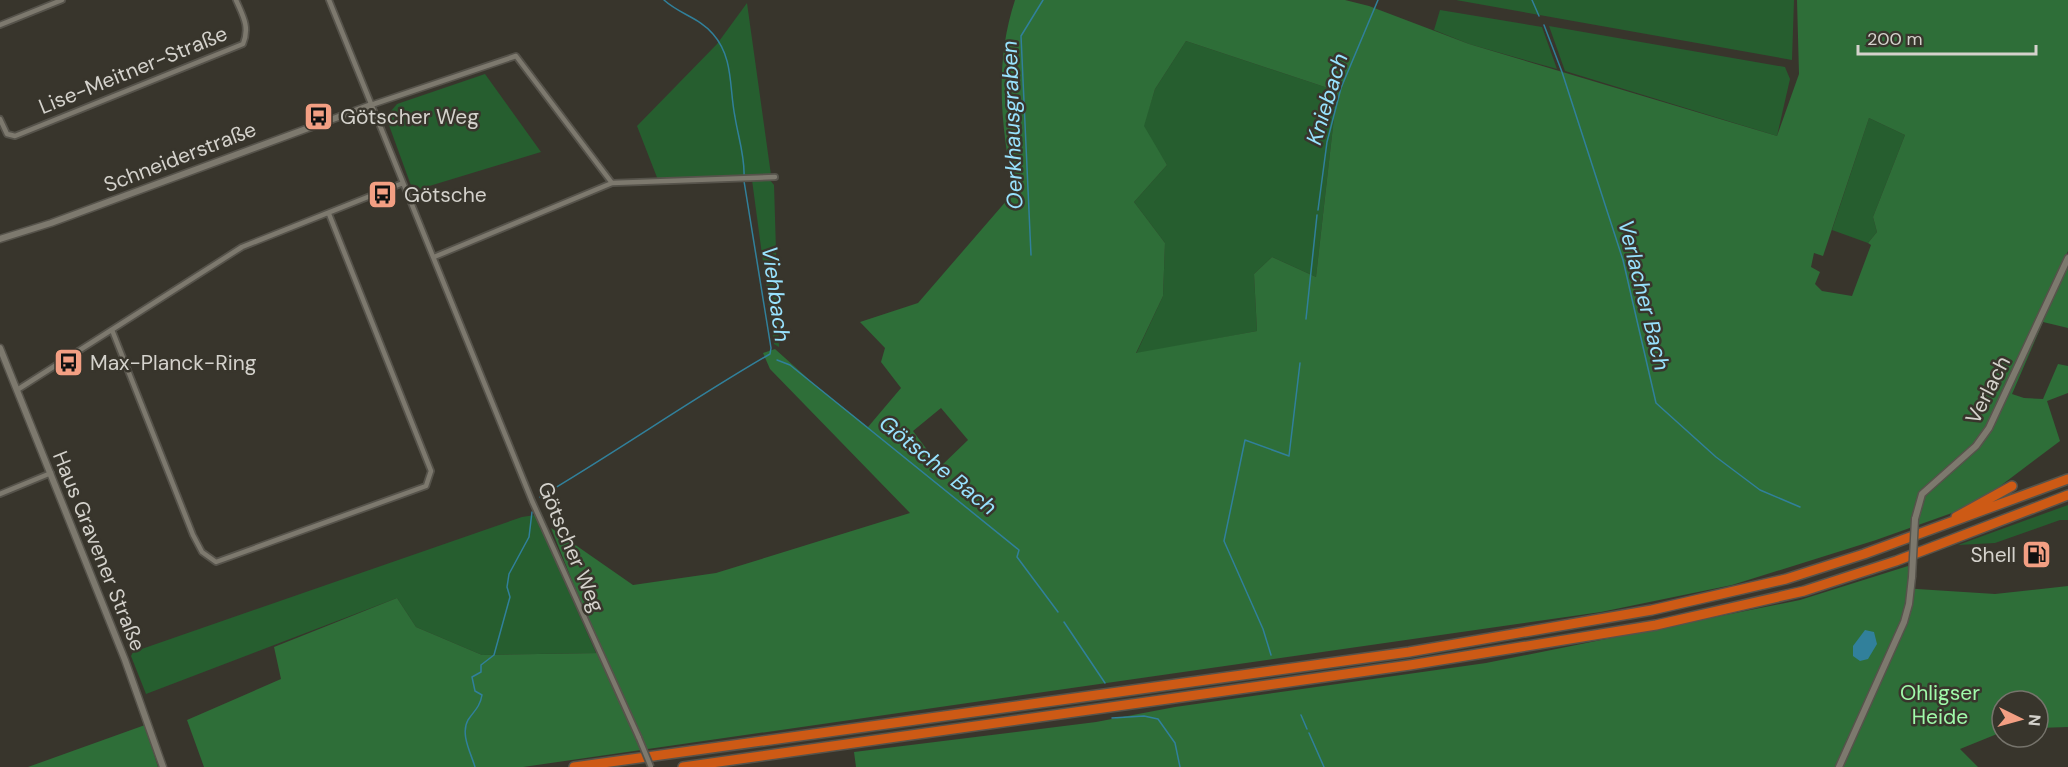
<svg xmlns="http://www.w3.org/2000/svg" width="2068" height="767" font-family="'DM Sans',sans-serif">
<rect width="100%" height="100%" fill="#38352c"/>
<path fill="#265e2f" d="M1456 0H1794L1792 60Z
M747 3 771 175 658 180 637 126 717 44Z
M1440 10 1542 27 1557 69 1469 44 1434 30Z
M1549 26 1785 67 1790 79 1777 136 1565 71Z
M1186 41 1337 91 1316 277 1272 257 1254 274 1257 331 1136 354 1163 296 1165 243 1134 202 1167 165 1143 127 1155 89Z
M485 74 541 152 413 191 386 117 397 104Z
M1869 118 1905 135 1873 217 1877 232 1868 243 1832 230Z
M769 179 774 185 779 347 774 344 752 180Z
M2068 505V520H2060L1995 543 1958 545Z
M535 515 596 653 482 655 416 627 397 598 146 694 131 656 133 652 522 517Z"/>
<path fill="#2e6e38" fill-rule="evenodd" d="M1015 0H1345L1369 6 1469 44 1777 136 1799 74 1797 0H2068V251L2065 258 2068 259V328L2043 322 2012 394 2024 398 2043 399 2058 364 2068 366V393L2047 401 2060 441 1995 490 1966 508 1876 540 1732 585 1601 612 523 767H204L187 720 281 679 274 647 397 598 416 627 482 655 601 653 551 528 633 585 716 573 910 513 770 369 763 353 775 349 814 384 868 427 901 388 881 362 885 348 860 322 918 303 1014 192C1001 127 994 64 1015 0ZM1186 41 1337 91 1316 277 1272 257 1254 274 1257 331 1136 353 1163 296 1165 243 1134 202 1167 165 1144 126 1155 89ZM1869 118 1905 135 1873 217 1877 232 1868 243 1871 245 1852 296 1822 291 1815 284 1820 272 1811 267 1814 253 1823 256ZM941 408 968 440 940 467 913 431Z
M1908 566V588L1917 589 1995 594 2068 586V727L2038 728V701H2002V732L1960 749 1978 767H856L854 752 1096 722 1175 707 1486 663 1800 600Z
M145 725 158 767H28Z"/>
<path fill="#31809b" d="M1865 630 1874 632 1877 644 1868 659 1860 661 1853 656V646Z"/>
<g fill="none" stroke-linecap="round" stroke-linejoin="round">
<path stroke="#31809b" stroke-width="1.5" d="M664 0C679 14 700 18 713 34 734 58 729 88 735 117 738 136 745 157 744 176
M1532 0 1539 16
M1544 25 1562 72 1623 260 1656 403 1716 457 1760 490 1800 507
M1318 210 1327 142 1341 88 1378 0
M1031 255 1021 36 1043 0
M1306 319 1317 215
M777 360 790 365 1019 550 1017 557 1058 612
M540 497C618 451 692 399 770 354L771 348 744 181
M1064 622 1105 683
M1271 655 1263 629 1224 541 1245 440 1289 456 1300 363
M1301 715 1307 729
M1112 718 1144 716 1158 719 1175 743 1180 767
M1309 733 1324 767
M475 767C471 753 460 734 468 720 474 711 480 707 482 695L475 691 472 677 481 672V665L494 655 510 597 507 587 509 574 529 537 532 512"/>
<defs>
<path id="minor" d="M329 0 532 501 639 738
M0 25 62 0
M371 105 516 56 612 183
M0 119 7 134 15 136 243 44C250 27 243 16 236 0
M434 257 612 183 775 177
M112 330 193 535 202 552 216 562 426 486 431 471 329 214
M17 390 242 247 403 183
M0 494 51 473"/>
<path id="tertiary" d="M0 239 51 223 371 105
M0 348 125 660 163 767
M1915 519 1922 494 1976 446 1989 428 2068 258
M1839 767 1904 622 1909 604 1912 577"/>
<path id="motorway" d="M1956 517 2012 486
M574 767 1409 652 1652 610 1786 579 1864 554 2068 479
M683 767 1410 665 1656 625 1804 591 1896 561 2068 495"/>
</defs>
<use href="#minor" stroke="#56534b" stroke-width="8"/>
<use href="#tertiary" stroke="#56534b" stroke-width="9"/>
<use href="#motorway" stroke="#56534b" stroke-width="12"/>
<use href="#minor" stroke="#7d796e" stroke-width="4.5"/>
<use href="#tertiary" stroke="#7d796e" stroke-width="6"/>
<use href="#motorway" stroke="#cd5a15" stroke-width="9"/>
<defs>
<path id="minor-bridge" d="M639 738 651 767"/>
<path id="tertiary-bridge" d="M1912 577 1915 519"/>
</defs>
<use href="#minor-bridge" stroke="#56534b" stroke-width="8" stroke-linecap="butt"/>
<use href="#tertiary-bridge" stroke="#56534b" stroke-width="9" stroke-linecap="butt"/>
<use href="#minor-bridge" stroke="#7d796e" stroke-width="4.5"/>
<use href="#tertiary-bridge" stroke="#7d796e" stroke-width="6"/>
</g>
<defs>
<symbol id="bus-square" viewBox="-11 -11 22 22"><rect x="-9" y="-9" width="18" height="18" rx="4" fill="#f39f83" stroke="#38352c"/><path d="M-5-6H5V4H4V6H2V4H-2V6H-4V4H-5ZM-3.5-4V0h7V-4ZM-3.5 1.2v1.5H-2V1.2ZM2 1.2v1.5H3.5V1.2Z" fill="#111"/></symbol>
<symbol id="fuel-square" viewBox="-11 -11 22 22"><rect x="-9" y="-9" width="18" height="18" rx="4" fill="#f39f83" stroke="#38352c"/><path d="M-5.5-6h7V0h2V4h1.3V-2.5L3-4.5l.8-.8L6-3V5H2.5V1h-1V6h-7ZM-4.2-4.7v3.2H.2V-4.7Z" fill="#111"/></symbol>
</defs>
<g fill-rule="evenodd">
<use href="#bus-square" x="302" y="100" width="33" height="33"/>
<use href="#bus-square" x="366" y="178" width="33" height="33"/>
<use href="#bus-square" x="52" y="346" width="33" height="33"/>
<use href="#fuel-square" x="2020" y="538" width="33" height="33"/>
</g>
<g text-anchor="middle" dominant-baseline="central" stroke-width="5" stroke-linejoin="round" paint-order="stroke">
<g font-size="21" fill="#d4d2cc" stroke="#38352c">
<text transform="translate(133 70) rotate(-22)">Lise-Meitner-Straße</text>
<text transform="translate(180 157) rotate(-21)">Schneiderstraße</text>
<text transform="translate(1988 390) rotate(-63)">Verlach</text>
<text transform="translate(571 547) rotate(67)">Götscher Weg</text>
<text transform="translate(99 551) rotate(68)">Haus Gravener Straße</text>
</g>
<g font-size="21" fill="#d4d2cc" stroke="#38352c" text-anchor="start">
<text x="340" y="117">Götscher Weg</text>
<text x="404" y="195">Götsche</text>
<text x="90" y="363">Max-Planck-Ring</text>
<text x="2016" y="555" text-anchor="end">Shell</text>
</g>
<g font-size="21" fill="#a0f9a9" stroke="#38352c">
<text x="1940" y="693">Ohligser<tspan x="1940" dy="24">Heide</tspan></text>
</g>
<g font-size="22" font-style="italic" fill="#98e2fe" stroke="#38352c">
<text transform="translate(1327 99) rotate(-73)">Kniebach</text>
<text transform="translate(1012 125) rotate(-92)">Oerkhausgraben</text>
<text transform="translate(776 294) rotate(82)">Viehbach</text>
<text transform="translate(1644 295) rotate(76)">Verlacher Bach</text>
<text transform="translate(938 465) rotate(39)">Götsche Bach</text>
</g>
</g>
<g transform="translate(2020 719) rotate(95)"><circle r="28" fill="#38352c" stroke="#76746c" stroke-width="1.5"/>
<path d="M0-4.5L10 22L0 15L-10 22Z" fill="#f39f83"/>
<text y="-9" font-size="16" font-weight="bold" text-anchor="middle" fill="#d4d2cc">N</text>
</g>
<path d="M1858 45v9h178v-9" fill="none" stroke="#d4d2cc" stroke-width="3"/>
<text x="1867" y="45" font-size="18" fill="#d4d2cc" stroke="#38352c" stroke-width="4.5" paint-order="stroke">200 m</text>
</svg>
